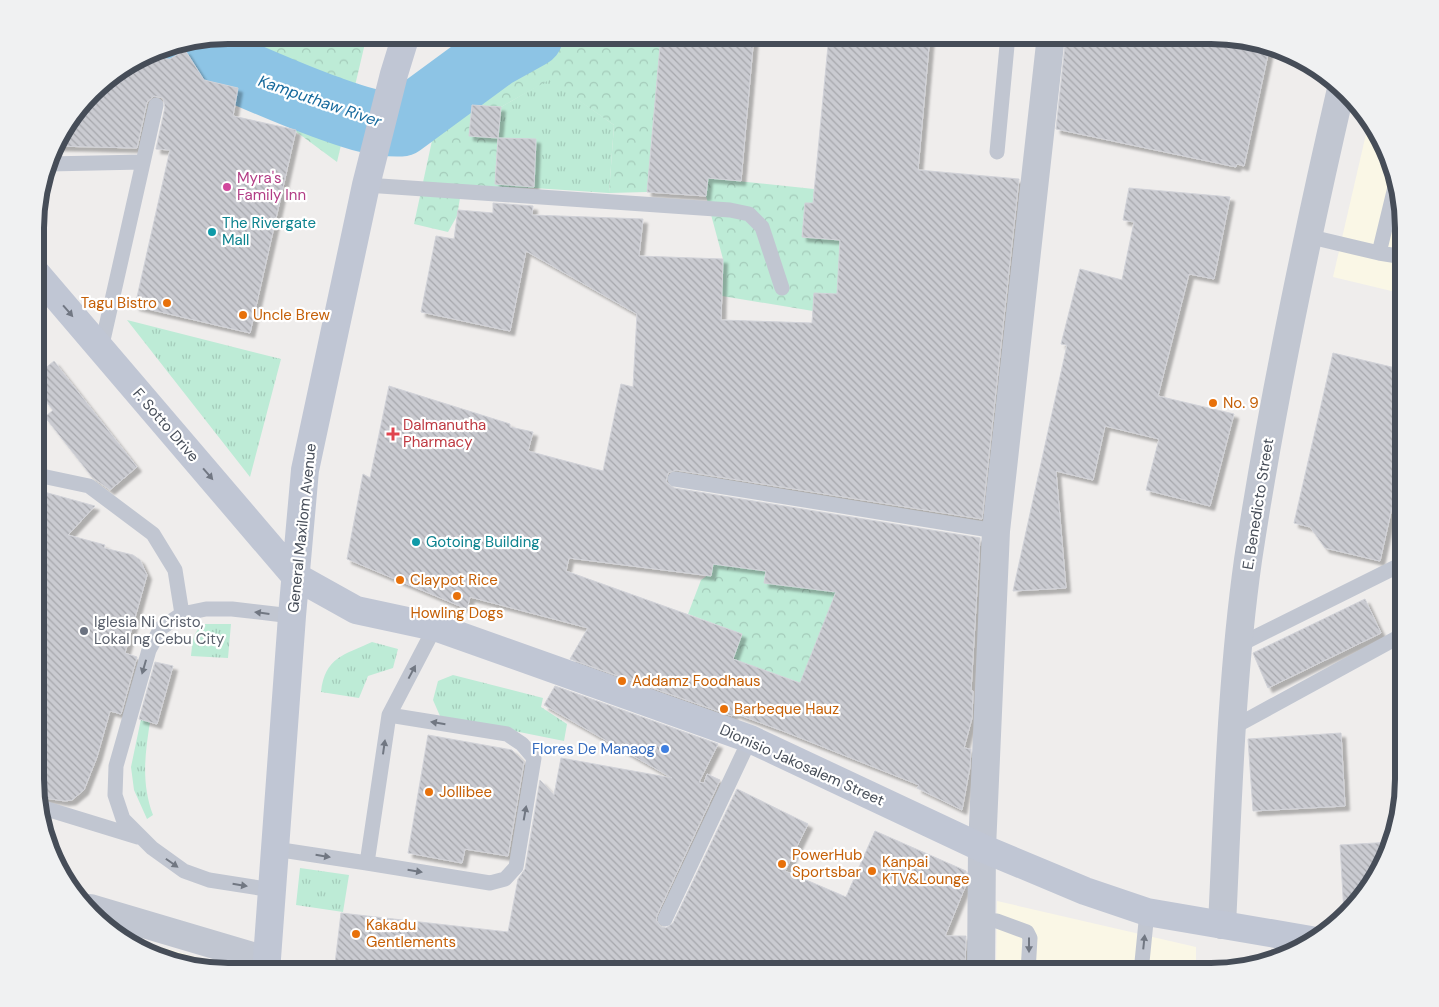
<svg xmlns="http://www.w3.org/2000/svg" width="1439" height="1007" font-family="'DM Sans',sans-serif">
<defs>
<pattern id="grass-tufts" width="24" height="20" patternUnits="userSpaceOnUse" patternTransform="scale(1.25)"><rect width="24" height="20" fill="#bdebd6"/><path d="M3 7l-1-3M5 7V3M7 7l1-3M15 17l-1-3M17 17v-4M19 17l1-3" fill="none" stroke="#a4cbba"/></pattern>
<pattern id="forest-crowns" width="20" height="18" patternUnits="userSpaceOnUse" patternTransform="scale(1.25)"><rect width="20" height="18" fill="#bdebd6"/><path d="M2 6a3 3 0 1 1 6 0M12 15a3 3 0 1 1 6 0" fill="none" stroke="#a4cbba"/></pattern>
<pattern id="building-back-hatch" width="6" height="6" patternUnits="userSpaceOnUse" patternTransform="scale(1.25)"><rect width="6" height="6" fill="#cacbd1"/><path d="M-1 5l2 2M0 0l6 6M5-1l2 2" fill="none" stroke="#a6a7ac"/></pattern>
<filter id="shadow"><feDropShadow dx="4.5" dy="4.5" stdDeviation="1" flood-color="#0004"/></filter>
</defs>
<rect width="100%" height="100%" fill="#efedec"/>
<path fill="#faf7e6" d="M1369 121 1378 132 1404 215V294L1333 277Z
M997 901 1196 947V972H996Z
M111 933 211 961 210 971 165 962Z"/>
<path fill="url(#grass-tufts)" d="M549 79 614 125 609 193 534 188 536 139 498 138 501 107Z
M127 320 281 359 250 477Z
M205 624H231L228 658 191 656C193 642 192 631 205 624Z
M372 642 398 649 393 668 368 676 359 698 321 692C325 657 344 655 372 642Z
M453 675 543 698 541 707 567 724 564 741 440 716 433 700 438 681Z
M141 719 150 722C145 754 141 783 153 815L147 819 134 790 131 767Z
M300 868 349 875 343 912 296 905Z"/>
<path fill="url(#forest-crowns)" d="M228 35H357L366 39 337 162 179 45Z
M463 35H661L647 192 609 193 614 125 549 80 501 107 472 105 469 136 498 138 495 178 534 180V188L462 186 457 216 448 232 414 224 444 85Z
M708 178 814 189 813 203H805L802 237 911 247 813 311 722 296 723 259 706 196Z
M713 564 766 571 764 582 862 591 801 683 733 659 742 634 688 614 701 580 711 573Z"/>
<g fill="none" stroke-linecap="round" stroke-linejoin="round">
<path stroke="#8dc4e5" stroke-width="65" d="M179 45C227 66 274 88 323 106 349 115 373 125 401 124L495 55 531 35"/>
</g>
<path fill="url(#building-back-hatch)" stroke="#d1d2d8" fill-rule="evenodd" filter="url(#shadow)" d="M661 35H754L741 181 708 178 706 196 647 192Z
M829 35H930L918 170 1019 179 982 519 676 470 668 473 666 482 674 488 980 538 971 691H973L972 718 964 748 971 749 970 767 962 810 917 788 919 785 783 731 734 713 732 716 570 659 588 628 470 597 467 609 347 559 363 474 370 478 389 386 510 424V427L533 432 528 451 603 471 621 384 633 387 637 314 526 251 510 331 421 312 436 236 454 239 458 210 493 213V203L533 206 532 215 643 219 639 256 723 259 721 320 812 323 814 293 837 294 840 240 802 237 805 203H813ZM569 558 711 576 713 564 766 571 764 583 836 592 800 683 733 659 742 634 566 571Z
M1066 35H1224L1270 45 1244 166 1237 164 1236 167 1056 129Z
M185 50 204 80 238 88 233 116 296 130 250 333 135 306 170 150 156 149 165 107 163 98 154 96 147 102 137 148 54 146 100 83 140 58 170 59Z
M472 105 501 107 498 138 469 136Z
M498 138 536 139 534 187 495 184Z
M1129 188 1230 197 1214 279 1189 274 1158 396 1234 414 1210 506 1146 490 1159 439 1105 426 1093 480 1056 471 1066 588 1013 591 1067 345 1061 344 1080 269 1122 280 1134 222 1123 220Z
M1333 353 1404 370V454L1380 561 1325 548 1310 527 1294 523Z
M54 361 137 467 110 490 92 477 45 417 53 410 37 390V375Z
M37 490 95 506 68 535 105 545 104 548 133 555 140 560 147 575 125 653 137 657 121 714 110 711 97 757 84 790 72 800 65 801 37 797Z
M1365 599 1381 633 1268 688 1253 653Z
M155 662 173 666 157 724 139 719Z
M555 686 718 744 699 782 704 783 707 774 720 780 657 915 656 920 661 927 666 928 673 923 737 789 808 824 785 871 846 897 875 831 966 871V885L945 936H966L965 967 863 965V972H334L341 913 508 932 518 879 525 869 540 780 554 795 561 758 672 778 544 705Z
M1341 733 1345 806 1253 811 1248 739Z
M428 735 512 750 524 762 508 856 465 849 462 863 408 853Z
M1393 842 1364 896 1344 914 1340 845Z"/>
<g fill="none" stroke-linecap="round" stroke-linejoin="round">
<path stroke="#c1c6d1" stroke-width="15" d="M997 152 1008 35
M48 164 143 162
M366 185 730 210 749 214 762 227 782 288
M1307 236 1379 253 1404 257
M1379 253 1395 187
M101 349 156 105
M37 475 89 486 153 534 175 570 182 614
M675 479 996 531
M1239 645 1404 563
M1232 728 1404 634
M37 806 138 837
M275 849 367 863 389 715 435 627
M367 863 490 883 505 879 516 867 534 758 522 744 507 734 389 715
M272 890 209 880 184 871 152 848 123 819 115 795 116 766 149 650 161 628 182 614 206 609H232L292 616
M665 919 750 739
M981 920 997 921 1027 932 1030 938 1028 972
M1141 972 1147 912"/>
<path stroke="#c1c6d1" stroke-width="28" d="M90 908 266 960
M1222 925C1228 803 1231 681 1248 560 1272 402 1305 245 1341 89
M981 972 982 848 996 531 1051 35"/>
<path stroke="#c0c6d4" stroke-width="28" d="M37 274 295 576 356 610 435 627 750 739 982 848 1085 891 1147 912 1311 940
M266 972 292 616 305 470 366 185 394 74 406 35"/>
</g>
<defs><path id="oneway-solid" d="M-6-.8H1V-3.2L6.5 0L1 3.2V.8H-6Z" transform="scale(1.25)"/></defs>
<g fill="#717783">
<use href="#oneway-solid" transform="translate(68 311) rotate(49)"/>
<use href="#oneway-solid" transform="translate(208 474) rotate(49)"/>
</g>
<g fill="#717782">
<use href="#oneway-solid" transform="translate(262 613) rotate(-173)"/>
<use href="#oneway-solid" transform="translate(144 667) rotate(106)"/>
<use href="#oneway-solid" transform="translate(412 672) rotate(-62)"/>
<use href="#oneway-solid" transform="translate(438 723) rotate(-171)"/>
<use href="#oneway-solid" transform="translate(384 747) rotate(-82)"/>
<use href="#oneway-solid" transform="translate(525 813) rotate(-80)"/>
<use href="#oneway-solid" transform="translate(323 856) rotate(9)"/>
<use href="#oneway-solid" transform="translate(172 863) rotate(35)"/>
<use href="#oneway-solid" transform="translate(415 871) rotate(9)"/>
<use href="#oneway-solid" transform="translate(240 885) rotate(9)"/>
<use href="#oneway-solid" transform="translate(1144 942) rotate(-84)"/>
<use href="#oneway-solid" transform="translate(1029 945) rotate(90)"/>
</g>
<circle fill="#d1479c" stroke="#fff" stroke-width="2" cx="227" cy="187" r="5"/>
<g fill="#0f9aa8" stroke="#fff" stroke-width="2">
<circle cx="212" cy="232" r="5"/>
<circle cx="416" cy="542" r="5"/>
</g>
<g fill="#e8710a" stroke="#fff" stroke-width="2">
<circle cx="167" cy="303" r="5"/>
<circle cx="243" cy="315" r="5"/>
<circle cx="1213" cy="403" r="5"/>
<circle cx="400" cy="580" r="5"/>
<circle cx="457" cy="596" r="5"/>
<circle cx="622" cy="681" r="5"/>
<circle cx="724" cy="709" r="5"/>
<circle cx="429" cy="792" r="5"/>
<circle cx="782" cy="864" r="5"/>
<circle cx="872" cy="871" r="5"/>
<circle cx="356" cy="934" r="5"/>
</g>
<path fill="#e0444e" stroke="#fff" stroke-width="2" d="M390.5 426.5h5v5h5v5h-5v5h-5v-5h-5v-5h5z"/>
<circle fill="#6b7280" stroke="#fff" stroke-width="2" cx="84" cy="631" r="5"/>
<circle fill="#3f7fe0" stroke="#fff" stroke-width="2" cx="665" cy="749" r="5"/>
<g text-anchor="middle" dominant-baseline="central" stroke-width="4.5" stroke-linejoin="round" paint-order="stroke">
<g font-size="15" fill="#b23c85" stroke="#fff" text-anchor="start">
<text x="237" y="178">Myra's<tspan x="237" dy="17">Family Inn</tspan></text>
</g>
<g font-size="15" fill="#0d838f" stroke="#fff" text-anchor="start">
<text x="222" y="223">The Rivergate<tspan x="222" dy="17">Mall</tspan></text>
<text x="426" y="542">Gotoing Building</text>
</g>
<g font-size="15" fill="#c56008" stroke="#fff" text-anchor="start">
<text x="157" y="303" text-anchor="end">Tagu Bistro</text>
<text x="253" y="315">Uncle Brew</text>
<text x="1223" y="403">No. 9</text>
<text x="410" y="580">Claypot Rice</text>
<text x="457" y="613" text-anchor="middle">Howling Dogs</text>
<text x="632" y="681">Addamz Foodhaus</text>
<text x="734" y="709">Barbeque Hauz</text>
<text x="439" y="792">Jollibee</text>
<text x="792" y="855">PowerHub<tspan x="792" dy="17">Sportsbar</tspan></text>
<text x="882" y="862">Kanpai<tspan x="882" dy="17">KTV&amp;Lounge</tspan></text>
<text x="366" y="925">Kakadu<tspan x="366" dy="17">Gentlements</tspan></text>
</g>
<g font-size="15" fill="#464d58" stroke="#fff">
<text transform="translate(166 425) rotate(49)">F. Sotto Drive</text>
<text transform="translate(1258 504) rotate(-81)">E. Benedicto Street</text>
<text transform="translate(302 528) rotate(-84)">General Maxilom Avenue</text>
<text transform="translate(802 765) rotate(24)">Dionisio Jakosalem Street</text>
</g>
<g font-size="15" fill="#be3a42" stroke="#fff" text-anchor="start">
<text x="403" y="425">Dalmanutha<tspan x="403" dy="17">Pharmacy</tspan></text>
</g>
<g font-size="15" fill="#5b616d" stroke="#fff" text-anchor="start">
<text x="94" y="622">Iglesia Ni Cristo,<tspan x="94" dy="17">Lokal ng Cebu City</tspan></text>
</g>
<g font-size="15" fill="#366cbe" stroke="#fff" text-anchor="end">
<text x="655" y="749">Flores De Manaog</text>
</g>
<g font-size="16" font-style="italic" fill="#16699c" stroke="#fff">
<text transform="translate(320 101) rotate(19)">Kamputhaw River</text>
</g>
</g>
<path d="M0 0H1439V1007H0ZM228 44H1211A184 184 0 0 1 1395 228V779A184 184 0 0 1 1211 963H228A184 184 0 0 1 44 779V228A184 184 0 0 1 228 44Z" fill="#f0f1f2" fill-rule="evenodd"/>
<path fill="none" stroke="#464d58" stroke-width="6" d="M228 44H1211A184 184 0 0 1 1395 228V779A184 184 0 0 1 1211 963H228A184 184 0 0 1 44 779V228A184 184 0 0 1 228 44Z"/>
</svg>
